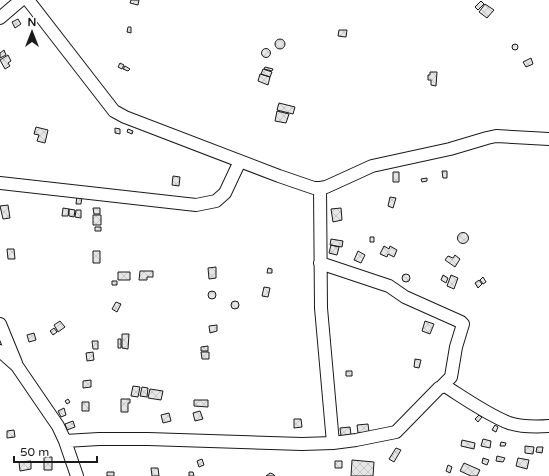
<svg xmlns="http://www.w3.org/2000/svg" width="549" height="476" font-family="'Varela Round',sans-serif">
<defs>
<pattern id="building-cross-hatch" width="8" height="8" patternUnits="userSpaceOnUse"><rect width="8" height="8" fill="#e6e6e6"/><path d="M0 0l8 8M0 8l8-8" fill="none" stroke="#c5c5c5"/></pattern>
</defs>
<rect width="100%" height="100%" fill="#fff"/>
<path fill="url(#building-cross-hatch)" stroke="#1a1a1a" d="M131 0H139L138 5 130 3Z
M481 1 484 4 478 10 475 7Z
M485 4 494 10 487 18 479 12Z
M18 19 21 24 15 28 12 22Z
M128 27H131V33L127 32Z
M339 30H347L346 37 338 36Z
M275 44a5 5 0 1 1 10 0a5 5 0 1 1-10 0Z
M512 47a3 3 0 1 1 6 0a3 3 0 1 1-6 0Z
M261.5 53a4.5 4.5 0 1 1 9 0a4.5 4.5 0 1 1-9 0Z
M4 50 6 55 0 58V53Z
M8 55 11 61 8 63 10 66 5 69 0 60Z
M531 58 533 64 526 67 523 62Z
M120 63 124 65 122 69 118 67Z
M125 66 130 69 128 71 123 69Z
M265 67 273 69 272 71 264 69Z
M263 69 272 72 270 77 261 74Z
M430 72H437L436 86 431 85V80H428V75H430Z
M260 74 270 77 268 85 258 81Z
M279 103 295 107 293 114 277 110Z
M277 111 289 114 286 123 275 121Z
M36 127 48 130 45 143 37 141 39 135 34 134Z
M115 128 120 129V134L115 133Z
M128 129 133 131 132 134 127 132Z
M442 171H447V178H443Z
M393 172H399V182H393Z
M173 176 180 177 179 186 172 185Z
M427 178V181L422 182 421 179Z
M77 196 82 197 81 204H76Z
M390 197 396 198 393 208 388 206Z
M8 205 10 218 3 219 0 206Z
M63 208 69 209 68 216H62Z
M93 208H100V214H94Z
M341 208 342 220 333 222 331 209Z
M69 209 75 210 74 217 69 216Z
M76 210H81V218L75 217Z
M93 215H101V225H93Z
M95 227H101V231H95Z
M457.5 238a5.5 5.5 0 1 1 11 0a5.5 5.5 0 1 1-11 0Z
M370 237H374V242H370Z
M331 239 343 241 342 247 330 245Z
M331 245 339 247 337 255 329 253Z
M384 246 389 249 390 246 397 250 394 257 388 254 387 257 380 254Z
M7 249H14L15 259H8Z
M93 251H100V263H93Z
M358 251 365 255 361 263 354 260Z
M455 255 460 259 455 267 445 260 448 256 453 258Z
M216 267V278L209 279 208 268Z
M268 268 272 269V273H267Z
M140 271H153V277H147V280H139Z
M118 272H130V280H118Z
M402 278a4 4 0 1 1 8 0a4 4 0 1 1-8 0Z
M443 275 448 278 446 283 441 280Z
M451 275 458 278 454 289 447 286Z
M483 277 486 282 483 284 480 280Z
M479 280 482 284 478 288 475 283Z
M112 281H117V285H112Z
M264 287 270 288 268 297 262 296Z
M208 295a4 4 0 1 1 8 0a4 4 0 1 1-8 0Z
M231 305a4 4 0 1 1 8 0a4 4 0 1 1-8 0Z
M116 302 121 304 117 312 112 309Z
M60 321 65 327 58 332 54 325Z
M425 321 434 324 430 334 422 331Z
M217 325V331L210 333 209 326Z
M54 328 57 332 53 335 50 331Z
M34 333 36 340 29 342 27 335Z
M122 334H129L128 349 122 348Z
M118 339H121V348H118Z
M92 341H98V349H93Z
M208 346V351H201V347Z
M93 352 94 360 87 361 86 353Z
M201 352H209V359H202Z
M415 359 421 360 419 368 414 367Z
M346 371H352V376H346Z
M91 380V387L83 388V381Z
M133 386 140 387 138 397 131 396Z
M142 387 148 388 147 397 140 396Z
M150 389 163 391 161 400 148 398Z
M68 399 70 402 67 404 65 401Z
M121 399H130V403H128V412H121Z
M194 400H208V407L194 406Z
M82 402H89V411H82Z
M64 408 66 415 61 417 58 411Z
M200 411 203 419 195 421 193 413Z
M169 413 171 421 163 423 161 415Z
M479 415 482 417 478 422 475 419Z
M294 419H301L302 427 294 428Z
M73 421 75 427 67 430 65 424Z
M368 424 369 432 358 433 357 425Z
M495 425 498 427 496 432 492 430Z
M350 427 351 435 341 436 340 428Z
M14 430 15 437 7 438V431Z
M483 439 491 441 490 448 481 446Z
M462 440 475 443 474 449 461 446Z
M501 442 506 443 505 446H500Z
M525 446 534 447 533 454 525 453Z
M537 447H543L542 453 536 452Z
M396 448 401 450 394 462 389 459Z
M497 456 505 458 503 462 496 461Z
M44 457H52V470H44Z
M483 458 489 460 487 465 482 463Z
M518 458 529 460 527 469 516 466Z
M202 459 204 465 199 467 197 461Z
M352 460 374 462 373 476H351Z
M31 461V469L20 471 19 462Z
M335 461H342V468H335Z
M464 463 480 470 477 476H471L460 471Z
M448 465 452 467 450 473 446 471Z
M151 468H158L159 476H152Z
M107 472H114V476H107Z
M189 472H193L194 476H189Z
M270 473 273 474 275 476H266Z"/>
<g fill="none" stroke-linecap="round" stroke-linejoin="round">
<defs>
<path id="minor" d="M28 0 114 111 125 117 279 176 314 188H320L326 187 372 166 450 149 487 138 496 136 549 139
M0 18 21 0
M0 183 196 205 216 201 225 193 240 161
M320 188 321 308 333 443
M320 263 389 286 405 297 461 322 463 324 456 347 451 377 442 386
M0 324 16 363
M0 351 17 366 58 426 65 441 77 476
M65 441 99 439H148L302 444 333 443 356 440 396 432 439 388 445 386C464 398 488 415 509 423 522 427 536 427 549 426"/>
</defs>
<use href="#minor" stroke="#1a1a1a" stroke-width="14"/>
<use href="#minor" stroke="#fff" stroke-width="12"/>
</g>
<g transform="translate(32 32)" stroke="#ffffff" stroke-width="3" paint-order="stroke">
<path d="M0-3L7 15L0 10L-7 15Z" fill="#1a1a1a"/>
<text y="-6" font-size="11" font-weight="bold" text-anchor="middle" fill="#1a1a1a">N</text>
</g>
<path d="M14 456v6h83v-6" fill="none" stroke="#1a1a1a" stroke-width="2"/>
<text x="20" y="456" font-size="12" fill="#1a1a1a" stroke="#ffffff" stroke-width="3" paint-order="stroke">50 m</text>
</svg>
